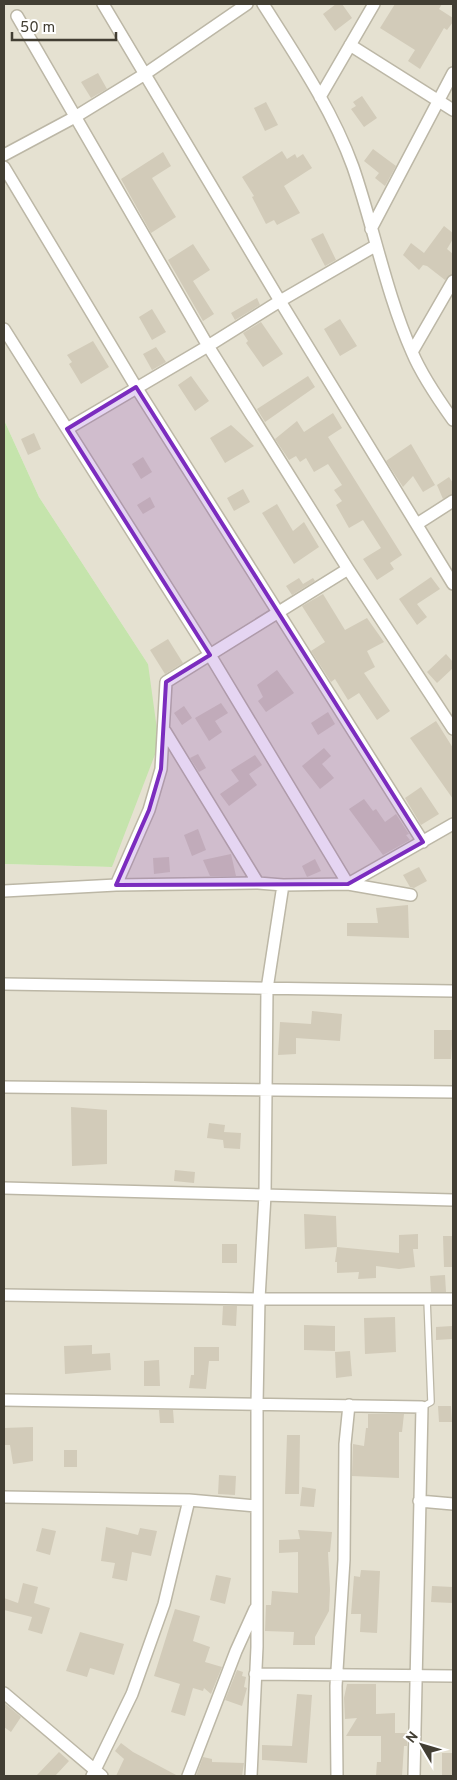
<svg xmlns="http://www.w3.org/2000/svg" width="457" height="1780" font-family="Overpass,sans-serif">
<rect width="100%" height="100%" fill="#f1eee3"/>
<path fill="#e5e1d1" d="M4 4H453V1776H4V864L112 867 148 664 39 497 4 420Z"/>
<path fill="#c5e4ac" d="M4 420 39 497 148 664 159 744 112 867 4 864Z"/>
<path fill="#d2cbb9" d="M336 4H342L352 18 335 31 323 14Z
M395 4H442L439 9 453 18V22L447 30 444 28 420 69 408 61 415 50 380 28Z
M98 73 107 89 91 98 81 82Z
M362 96 377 118 364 127 351 109 356 106 353 102Z
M266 102 278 125 265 131 254 108Z
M373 149 396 166 385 186 375 178 379 173 364 161Z
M282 151 287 159 295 154 297 158 303 154 312 168 284 186 300 213 277 225 274 220 266 224 252 197 254 196 242 177Z
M163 152 171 166 152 178 176 217 151 233 121 179Z
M444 226 453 233V239L447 249 453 254V274L445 280 427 266 423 265 419 270 403 255 411 243 424 253Z
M323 233 336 260 325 266 311 239Z
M193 244 210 270 193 281 214 314 203 321 168 260Z
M257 298 260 305 235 320 231 313Z
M152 309 166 332 152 340 139 317Z
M340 319 357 346 340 356 324 329Z
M261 322 283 354 263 367 246 343 248 341 243 333Z
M93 341 109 367 81 384 69 364 72 362 67 355Z
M156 347 166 362 152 370 143 354Z
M191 376 209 401 195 411 178 385Z
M308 376 315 387 265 422 257 409Z
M333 413 342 428 328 437 402 555 390 563 394 569 377 580 363 559 381 548 363 520 349 528 336 505 342 501 334 490 342 485 328 464 314 472 306 458 300 462 296 456 289 460 275 439 297 421 304 432Z
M231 425 254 446 225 463 210 438Z
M34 433 41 449 28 455 21 439Z
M411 444 435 485 423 492 413 476 403 487 386 461Z
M143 457 152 472 141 479 132 464Z
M449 477 453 483V494L443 499 437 485Z
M243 489 250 502 234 511 227 498Z
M150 497 155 507 143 514 137 505Z
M277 504 293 531 304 522 319 547 294 564 262 513Z
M431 577 440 589 417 604 427 617 417 625 399 599Z
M299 578 303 584 313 578 315 581 292 595 286 586Z
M323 594 345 630 367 618 384 642 367 651 375 667 364 673 390 711 377 720 359 693 348 700 335 679 331 682 311 651 325 642 302 606Z
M168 639 183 663 165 674 150 650Z
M446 654 453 662V668L437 683 427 672Z
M277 670 294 693 266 712 258 701 263 697 257 685Z
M221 703 228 713 215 721 222 732 209 741 195 718Z
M184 706 192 718 182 725 174 713Z
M328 712 335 724 318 735 311 723Z
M436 721 453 748V799L410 738Z
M324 748 331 756 322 764 334 778 320 789 302 766Z
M198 754 206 768 199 772 190 758Z
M255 755 262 765 249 774 257 785 229 806 220 794 239 781 231 770Z
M421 787 439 814 421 825 405 798Z
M364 799 373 811 376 809 385 822 396 814 409 834 406 835 410 840 383 855 349 809Z
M198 829 206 850 192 856 184 835Z
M231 854 236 876H210L203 860Z
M169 857 170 872 154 874 153 858Z
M315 859 321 871 307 877 302 866Z
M419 867 427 881 414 888 410 887 403 875Z
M408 905 409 938 347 936V923H378L376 908Z
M312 1011 342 1014 340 1041 296 1038V1054L278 1055 280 1022 311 1024Z
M434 1030H453L451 1059H434Z
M71 1107 107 1110V1164L72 1166Z
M209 1123 225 1125 224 1132 241 1133 240 1149 224 1148 223 1140 207 1138Z
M175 1170 195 1172 194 1183 174 1181Z
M304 1214 336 1216 337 1247 305 1249Z
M418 1234V1249H413L415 1267 399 1269 376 1266V1278L358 1279 359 1272 337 1273V1262H335L337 1247 399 1253V1235Z
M443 1236H453V1267H444Z
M222 1244H237V1263H222Z
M445 1275 446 1292H431L430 1276Z
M223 1306H237L236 1326 222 1325Z
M395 1317 396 1352 365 1354 364 1318Z
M304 1325 335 1326V1351L304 1350Z
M452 1326V1339L436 1340V1327Z
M92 1345V1354L110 1353 111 1370 65 1374 64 1346Z
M194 1347H219V1361H209L206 1389 189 1388 191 1375H194Z
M350 1351 352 1376 336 1378 335 1352Z
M159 1360 160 1386H144V1361Z
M438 1406H451L452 1422H439Z
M159 1410H173L174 1423H160Z
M368 1414H404L402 1432H399V1478L352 1476 353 1444 364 1446 366 1428H368Z
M33 1427V1461L13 1464 10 1445H4V1428Z
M287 1435H300L299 1494H285Z
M64 1450H77V1467H64Z
M219 1475 236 1476 235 1495 218 1494Z
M302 1487 316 1489 314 1507 300 1506Z
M106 1527 138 1535 140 1528 157 1531 151 1556 132 1552 127 1581 112 1578 115 1563 101 1561Z
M42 1528 56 1531 50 1555 36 1551Z
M298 1530 332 1532 330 1552H328L330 1590 329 1611 315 1637V1645H293L294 1632 265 1631 266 1605H271L272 1591 298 1593V1552L279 1553V1540L300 1539Z
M361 1570 380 1571 377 1633 360 1632 361 1614H351L354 1576 360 1577Z
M216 1575 231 1578 225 1604 210 1600Z
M23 1583 38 1587 34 1603 50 1608 42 1634 28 1630 32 1617 4 1610V1598L18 1603Z
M432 1586 453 1587V1603L431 1602Z
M175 1609 200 1616 193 1641 210 1647 205 1662 222 1667 211 1694 204 1688 203 1691 193 1688 185 1716 171 1712 180 1684 154 1676Z
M80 1632 124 1644 114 1675 90 1668 87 1677 66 1671Z
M237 1670 243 1672 242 1676 246 1677 244 1687 247 1688 242 1706 225 1700Z
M347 1684H376V1714L395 1713V1733H407V1746H404L402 1776H376L377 1762H381V1736H346L357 1718 345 1719 344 1698Z
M297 1694 312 1695 307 1763 262 1760V1745L292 1746Z
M4 1703 21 1717 11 1732 4 1727Z
M121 1743 133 1752 178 1776H116L124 1759 115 1751Z
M59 1752 69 1761 55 1776H36Z
M442 1753H453V1776H442Z
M203 1757 212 1759V1762L244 1763 242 1776H196Z"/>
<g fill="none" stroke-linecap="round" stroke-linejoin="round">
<defs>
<path id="service" d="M422 1407 431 1402 427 1299"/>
<path id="minor" d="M103 4 280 301 453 584
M263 4C296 56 332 109 353 167 374 228 386 293 412 352 422 376 438 399 453 420
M17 16 208 346 348 569 453 729
M350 45 453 110
M320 97 374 4
M4 155 75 117 145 74 247 4
M4 167 136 387 423 842
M371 229 453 73
M375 246 280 301 208 346 67 429 210 655 348 884 411 895
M4 329 67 429
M412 352 453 281
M417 524 453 501
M165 731 258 883
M116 885 149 810 161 769 166 682 348 569
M4 891 116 885 258 883 283 885 348 884 453 824
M4 984 453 991
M4 1087 453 1092
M4 1188 453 1200
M4 1295 259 1299H453
M4 1400 422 1407 414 1776
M4 1497 189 1500 256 1506
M419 1501 453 1504
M255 1674 453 1676
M4 1693 102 1776
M92 1776 132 1694 164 1604 189 1500
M188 1776 236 1651 255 1609
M251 1776 257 1647V1404L259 1299 265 1195 267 989 283 885
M337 1776 336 1686 344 1560 345 1444 349 1405"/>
</defs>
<use href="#service" stroke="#bcb7a6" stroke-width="8"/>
<use href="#minor" stroke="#bcb7a6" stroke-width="14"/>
<use href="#service" stroke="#fff" stroke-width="5.5"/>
<use href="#minor" stroke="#fff" stroke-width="11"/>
</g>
<path fill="#7b2cbf" fill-opacity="0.2" stroke="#7b2cbf" stroke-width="4" stroke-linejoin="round" d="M136 387 423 842 348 884 116 885 149 810 161 769 166 682 210 655 67 429Z"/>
<rect width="457" height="1780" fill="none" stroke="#423e33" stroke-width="10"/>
<g transform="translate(422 1745) rotate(308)" stroke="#ffffff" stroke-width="4" paint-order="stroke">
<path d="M0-4L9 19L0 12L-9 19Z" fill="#423e33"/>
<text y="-8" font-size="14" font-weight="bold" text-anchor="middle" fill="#423e33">N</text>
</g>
<path d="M12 32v8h104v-8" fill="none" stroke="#423e33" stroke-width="2.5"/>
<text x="20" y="32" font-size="15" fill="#423e33" stroke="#ffffff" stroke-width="4" paint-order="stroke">50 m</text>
</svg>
